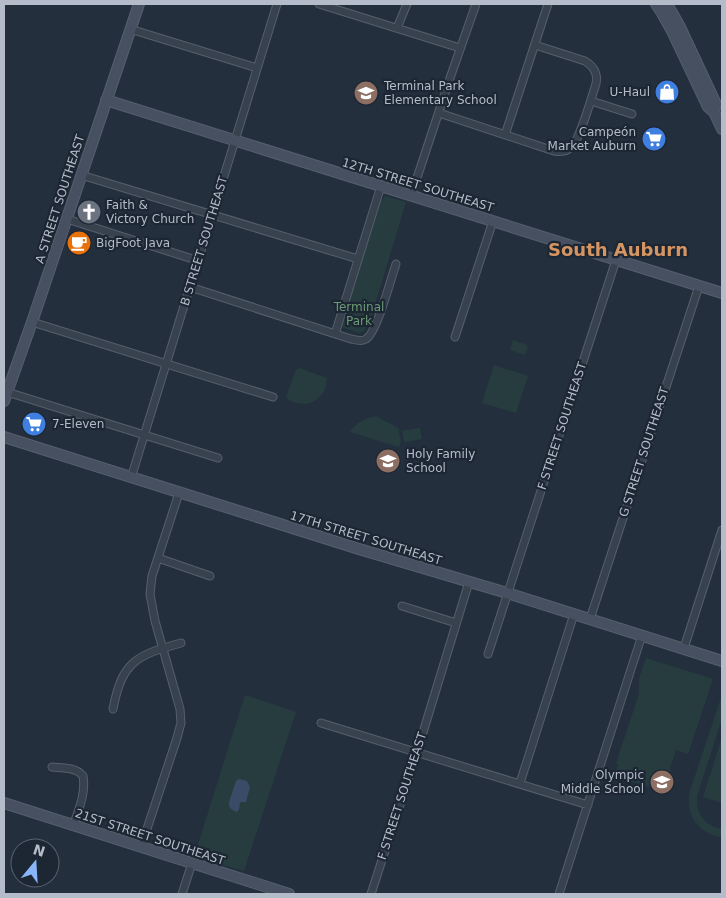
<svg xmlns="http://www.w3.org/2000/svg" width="726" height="898" font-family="'DejaVu Sans',sans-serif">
<rect width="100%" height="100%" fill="#242f3e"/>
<path fill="#263c3f" d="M385 196 406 202 369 325 367 324 364 331 359 333 344 328 342 327V322L381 201Z
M513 340 527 345 528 347 525 355 510 350Z
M494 365 528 376 516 413 482 403Z
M299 368 327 378C327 395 314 407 297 403 292 402 290 401 286 397L296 370Z
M376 416 398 428 401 441 399 447 350 432C355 423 365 418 376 416Z
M420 428 422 439 404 442 402 431Z
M646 658 713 679 688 754 676 750 670 768 671 780 669 793 614 776 618 764 616 763 639 694V678Z
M245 695 296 712 244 871 194 857Z
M722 698V719L698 793C694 811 704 826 722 829L721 837C697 833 685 814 690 791L720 701Z
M722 737V803L703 797Z"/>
<path fill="#394c67" d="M239 779 247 781 250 787 246 802H241L240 803 239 810 236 812 231 809 229 806V802L236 781Z"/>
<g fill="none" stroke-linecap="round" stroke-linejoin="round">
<defs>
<path id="street" d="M319 4 460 48
M397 28 407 4
M130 29 257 68
M591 101 632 114
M439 113 554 151C561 152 567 152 572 146 580 139 591 99 595 87 599 76 595 67 585 61L535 45
M505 135 548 4
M81 175 358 259
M411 196 450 78 476 4
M67 219 199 261
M190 287 351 339C356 340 362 342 366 339 377 333 391 278 396 264
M32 322 273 397
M335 334 381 186
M455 337 493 221
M7 392 218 458
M131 478 277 4
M158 558 210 576
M402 606 456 623
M590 619 699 286
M684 648 722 530
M488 654 616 260
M113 709C122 661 137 655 181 643
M321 723 588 805
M52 767C63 768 76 767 83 776 86 793 79 809 73 826
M520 783 574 614
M141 847 177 738 181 723 180 709 155 621 150 594 152 576 179 493
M182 894 192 863
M371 894 417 752 469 582
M559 894 642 635"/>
<path id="secondary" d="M656 4 662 13 672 31 708 107 714 112 722 129
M667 4 680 27 716 104 714 112
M106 100 722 293
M4 401 32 322 139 4
M4 437 359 549 507 593 722 661
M4 803 289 894"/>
</defs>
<use href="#street" stroke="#565f6c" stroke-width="9"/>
<use href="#secondary" stroke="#565f6c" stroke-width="12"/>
<use href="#street" stroke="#38414e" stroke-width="7"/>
<use href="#secondary" stroke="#465061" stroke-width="10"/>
</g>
<defs>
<symbol id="shop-disc" viewBox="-11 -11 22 22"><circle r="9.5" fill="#3f7fe0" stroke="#1d2633"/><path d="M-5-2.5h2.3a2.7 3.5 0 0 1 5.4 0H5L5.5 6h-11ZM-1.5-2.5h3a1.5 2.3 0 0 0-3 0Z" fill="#fff"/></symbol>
<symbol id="school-disc" viewBox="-11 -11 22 22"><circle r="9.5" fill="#8d6e63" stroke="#1d2633"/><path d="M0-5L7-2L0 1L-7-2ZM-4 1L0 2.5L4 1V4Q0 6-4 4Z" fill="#fff"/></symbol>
<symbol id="supermarket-disc" viewBox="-11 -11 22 22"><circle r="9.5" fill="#3f7fe0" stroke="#1d2633"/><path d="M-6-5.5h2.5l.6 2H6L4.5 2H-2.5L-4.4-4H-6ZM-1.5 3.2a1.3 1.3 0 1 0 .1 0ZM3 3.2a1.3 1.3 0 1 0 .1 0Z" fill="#fff"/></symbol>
<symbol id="church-disc" viewBox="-11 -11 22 22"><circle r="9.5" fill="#6b7280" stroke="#1d2633"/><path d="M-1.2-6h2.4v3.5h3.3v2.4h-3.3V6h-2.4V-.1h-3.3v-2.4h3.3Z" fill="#fff"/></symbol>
<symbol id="cafe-disc" viewBox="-11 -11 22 22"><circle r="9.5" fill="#e8710a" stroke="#1d2633"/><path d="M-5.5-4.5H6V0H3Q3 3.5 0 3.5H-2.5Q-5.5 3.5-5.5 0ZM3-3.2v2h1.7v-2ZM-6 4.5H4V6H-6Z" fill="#fff"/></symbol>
</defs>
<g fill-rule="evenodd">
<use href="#shop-disc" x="653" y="78" width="28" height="28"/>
<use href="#school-disc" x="352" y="79" width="28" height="28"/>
<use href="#supermarket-disc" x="640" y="125" width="28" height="28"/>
<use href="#church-disc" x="75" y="198" width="28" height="28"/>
<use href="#cafe-disc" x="65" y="229" width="28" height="28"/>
<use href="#supermarket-disc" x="20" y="410" width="28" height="28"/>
<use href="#school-disc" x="374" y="447" width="28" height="28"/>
<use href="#school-disc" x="648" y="768" width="28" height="28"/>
</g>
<g text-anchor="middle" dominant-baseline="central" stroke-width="4.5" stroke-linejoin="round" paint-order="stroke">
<g font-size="12" fill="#b4bcc9" stroke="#1d2633" text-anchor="start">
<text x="384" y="86">Terminal Park<tspan x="384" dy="14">Elementary School</tspan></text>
<text x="650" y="92" text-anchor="end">U-Haul</text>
<text x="636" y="132" text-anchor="end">Campeón<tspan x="636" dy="14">Market Auburn</tspan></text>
<text x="106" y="205">Faith &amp;<tspan x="106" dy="14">Victory Church</tspan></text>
<text x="96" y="243">BigFoot Java</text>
<text x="52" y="424">7-Eleven</text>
<text x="406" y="454">Holy Family<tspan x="406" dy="14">School</tspan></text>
<text x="644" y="775" text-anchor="end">Olympic<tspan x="644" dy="14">Middle School</tspan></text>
</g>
<g font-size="12" fill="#b4bcc9" stroke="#1d2633">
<text transform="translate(418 185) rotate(17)">12TH STREET SOUTHEAST</text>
<text transform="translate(60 199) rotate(-72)">A STREET SOUTHEAST</text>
<text transform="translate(204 241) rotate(-73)">B STREET SOUTHEAST</text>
<text transform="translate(562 426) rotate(-72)">F STREET SOUTHEAST</text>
<text transform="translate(644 452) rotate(-72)">G STREET SOUTHEAST</text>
<text transform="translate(366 538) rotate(17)">17TH STREET SOUTHEAST</text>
<text transform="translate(402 796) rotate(-72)">F STREET SOUTHEAST</text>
<text transform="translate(150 837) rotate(18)">21ST STREET SOUTHEAST</text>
</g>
<g font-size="12" fill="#6b9a76" stroke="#1d2633">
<text x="359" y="307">Terminal<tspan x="359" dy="14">Park</tspan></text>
</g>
<g font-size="18" font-weight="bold" fill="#d59563" stroke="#1d2633">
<text x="618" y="249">South Auburn</text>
</g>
</g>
<rect width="726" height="898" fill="none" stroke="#b4bcc9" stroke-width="10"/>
<g transform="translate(35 863) rotate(18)"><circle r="24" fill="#1d2633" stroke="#59626f"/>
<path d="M0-4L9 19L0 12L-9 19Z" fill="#8ab4f8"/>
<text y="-8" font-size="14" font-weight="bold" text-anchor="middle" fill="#b4bcc9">N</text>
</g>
</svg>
